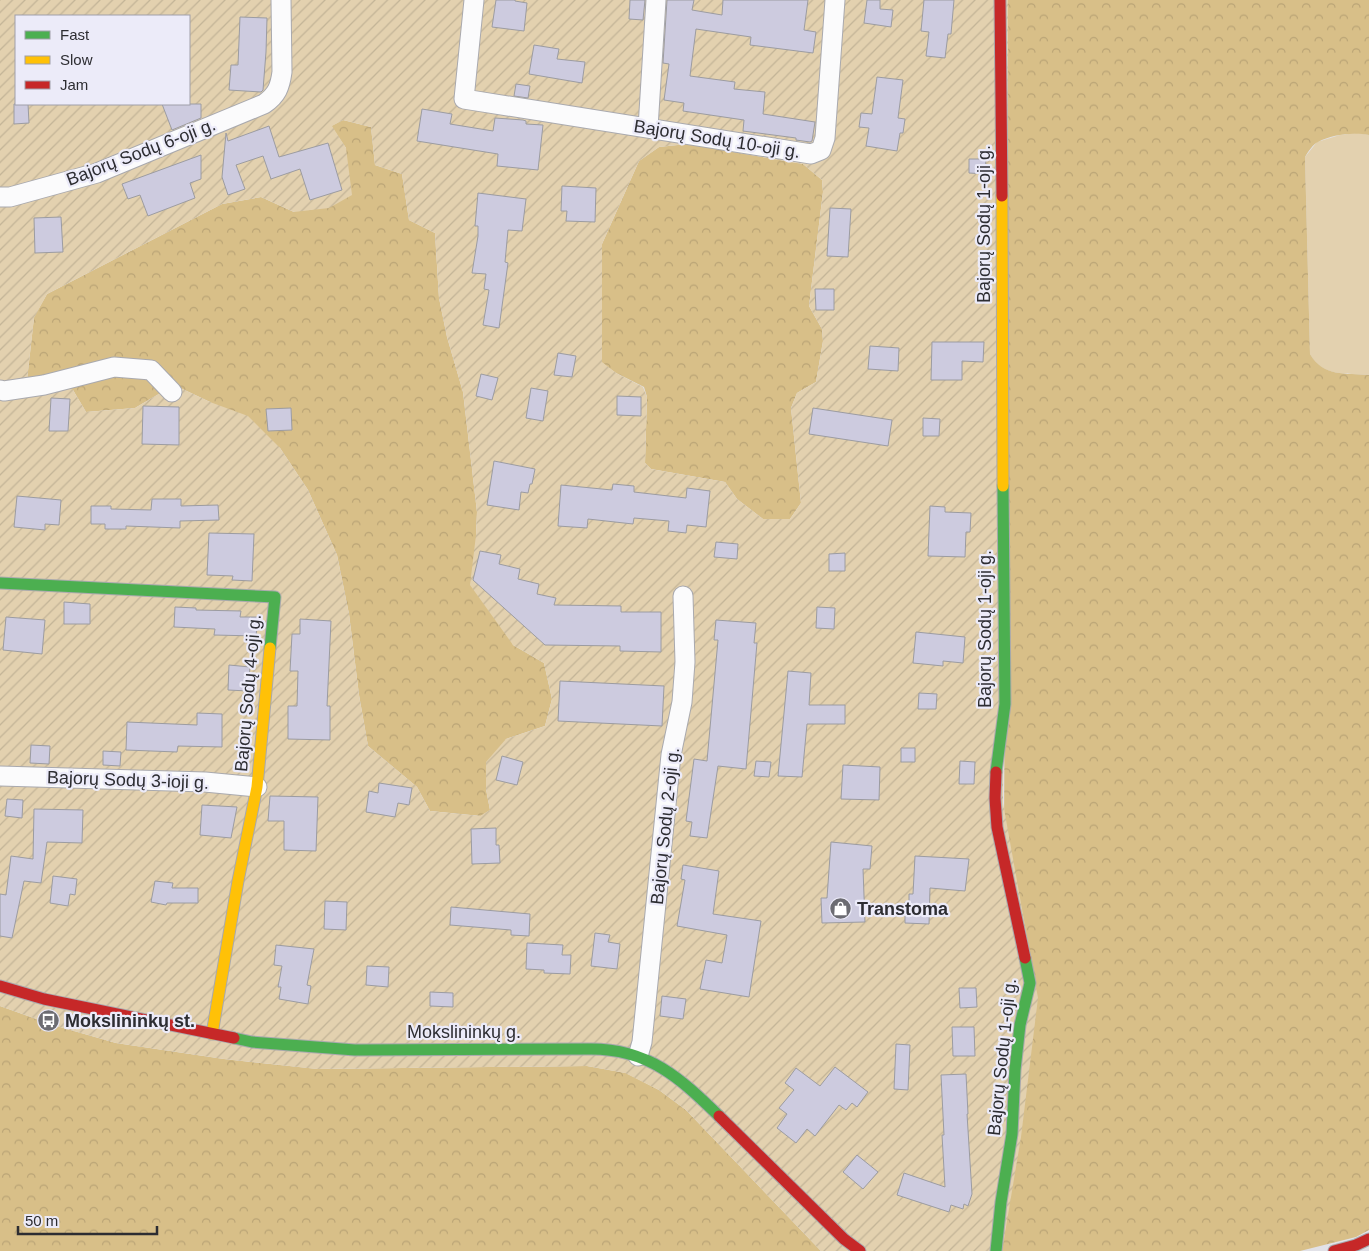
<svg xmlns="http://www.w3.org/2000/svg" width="1369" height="1251" font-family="Arial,sans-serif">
<defs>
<pattern id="forest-crowns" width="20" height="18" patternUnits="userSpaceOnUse" patternTransform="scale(1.25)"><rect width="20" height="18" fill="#d8bf88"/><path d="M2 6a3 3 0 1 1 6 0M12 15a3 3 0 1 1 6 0" fill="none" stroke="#baa476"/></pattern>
<pattern id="garden-furrows" width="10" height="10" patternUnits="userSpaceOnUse" patternTransform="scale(1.25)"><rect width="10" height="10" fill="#e3d1af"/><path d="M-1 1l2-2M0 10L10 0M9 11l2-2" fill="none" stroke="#c3b497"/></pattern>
</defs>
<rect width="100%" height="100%" fill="#e2e2e8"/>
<path fill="#e3d1af" d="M1357 133 1369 135V375C1346 373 1322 377 1310 354L1305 157 1317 142 1340 135Z"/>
<path fill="url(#forest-crowns)" d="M1008 0H1369V135C1354 132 1332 134 1318 142 1313 144 1308 152 1305 157L1310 354C1323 377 1346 373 1369 375V1230L1356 1237 1300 1251H1002Z
M343 120 371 127 375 165 402 174 409 220 435 233 439 298 447 337 463 392 477 512 476 535 513 645 544 663 552 699 545 726 506 739 486 789 490 810 481 816 430 811 417 787 368 746 359 695 349 614 337 555 308 490 280 448 210 402 174 385 135 408 86 412 73 390 27 380 34 317 47 294 222 204 261 197 294 212 346 148 331 126Z
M687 144 803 164 822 180 823 192 809 306 822 329 823 341 816 382 797 393 791 408 801 503 790 519H763L737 499 725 482 651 469 645 463 647 397 644 387 616 373 602 363V244L639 161 659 147Z
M0 1006 53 1025 116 1043 224 1059 318 1069 587 1066 626 1073 659 1090 686 1110 821 1251H0Z"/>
<path fill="url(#garden-furrows)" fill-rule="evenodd" d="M0 0H1008L1003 803 1038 998 1021 1137 1002 1251H821L686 1110 659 1090 625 1073 587 1066 317 1069 224 1059 116 1043 53 1025 0 1006ZM16 16H189V104H16ZM343 120 371 127 375 165 402 174 409 220 435 233 439 298 447 337 463 392 477 512 476 535 470 585 513 645 544 663 552 699 545 726 506 739 486 762V789L490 810 480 816 430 811 417 787 368 746 359 695 349 614 337 555 308 490 280 448 248 416 210 402 174 385 135 408 86 412 73 390 27 380 34 318 47 294 222 204 261 197 294 212 329 208 352 195 346 148 332 126ZM687 144 803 164 822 180 823 192 809 306 822 329 823 341 816 382 797 393 791 408 801 503 790 519H763L737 499 725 482 651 469 645 463 647 397 643 387 616 373 602 362V244L639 161 659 147Z"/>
<path fill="#cdcbdf" stroke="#9c9ca1" d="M496 0H515V1L527 3 524 31 492 27Z
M630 0H645L643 20 629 19Z
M667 0H694L692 10 722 15 723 0H808L804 30 816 32 813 53 750 45 751 37 696 29 690 76 735 82 734 89 765 92 763 114 815 122 812 141 810 142 796 140V138L743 131 744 120 683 111 684 103 664 100 669 64 663 63Z
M867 0H880V9L893 10 891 27 864 23Z
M924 0H954L951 34H948L945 58 926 56 929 32 921 31Z
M240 17 267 18 266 52 263 90 261 92 229 90 231 65H238Z
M534 45 559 49 557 59 585 62 582 83 529 74Z
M877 77 903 80 898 118 905 119 903 133H900L897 151 866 146 869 128 859 127 861 113 872 114Z
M516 84 530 86 528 98 514 96Z
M14 104H28L29 123 14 124Z
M162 104H201V118L172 130Z
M422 109 452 114 450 124 493 131 495 118 523 120 526 121V124L543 125 538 170 497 166 498 154 417 141Z
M269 126 279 157 328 143 342 190 310 200 300 169 271 179 263 156 236 165 245 189 228 195 222 177 226 133 228 141Z
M201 155V179L190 183 195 198 148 216 140 195 128 199 122 184Z
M969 159H986L985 174 969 173Z
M562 186 596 188 595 222 566 221 567 211H561Z
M478 193 526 199 522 231 508 230 505 262 508 263 499 328 483 325 489 290 484 289 486 274 472 273 478 236V226H475Z
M830 208 851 209 848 257 827 256Z
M61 217 63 252 35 253 34 218Z
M815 289H834V310H816Z
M932 342H984L983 362 962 361V380H931Z
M870 346 899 348 898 371 868 369Z
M558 353 576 356 572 377 554 375Z
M481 374 498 378 492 400 476 396Z
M531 388 548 391 543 421 526 418Z
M617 396 641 397V416L617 415Z
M51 398 70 399 68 431H49Z
M143 406 179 407V445L142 444Z
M291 408 292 430 268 431 266 409Z
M813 408 892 420 888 446 809 434Z
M923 418 940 419 939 436H923Z
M494 461 535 469 532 484H530L528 493 521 492 519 510 487 505Z
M613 484 634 486V492L686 498 687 488 710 491 706 527 687 525 686 533 668 531 669 521 634 518 633 524 588 519 587 528 558 526 561 485 612 490Z
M17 496 61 500 59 525 45 524V530L14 527Z
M152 499H181V506L218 505 219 520 180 521V528L126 526V529H105V524H91V506H111V509L151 510Z
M930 506 945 507V512L971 513 970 532H966L965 557 928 556Z
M209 533 254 534 252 581 232 580 233 576 207 575Z
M716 542 738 544 737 559 714 557Z
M480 551 501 555 499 564 520 569 518 579 539 584 537 594 556 598 554 605 621 606V612H661V652L620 651V646L545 645 473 580Z
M845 553V571H829V554Z
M64 602 90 604V624H64Z
M175 607 196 608V610L241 611 240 617H258L256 636 214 635 215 629 174 627Z
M817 607 835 608 834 629 816 628Z
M6 617 45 620 42 654 3 650Z
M300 619 331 621 327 706H330V740L288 739V706H297L298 671H290L292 634H300Z
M716 620 756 623 754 643H757L746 769 718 766 707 838 690 836 692 822 686 821 694 759 707 761 718 640H714Z
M916 632 965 637 963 663 943 661V666L913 663Z
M229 665 250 667 248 691 228 690Z
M788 671 811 673 809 705H845V724H807L802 777 778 776Z
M560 681 664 686 662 726 558 721Z
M919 693 937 694 936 709H918Z
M197 713 222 714V747L178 746 177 752 126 750 127 722 197 725Z
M31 745 50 746 49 764 30 763Z
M901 748H915V762H901Z
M103 751 121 752 120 766 103 765Z
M502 756 523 762 517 785 496 780Z
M756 761 771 762 769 777 754 776Z
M960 761 975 762 974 784H959Z
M843 765 880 767 879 800 841 799Z
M379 783 412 788 409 805 398 803 395 817 366 812 369 791 378 793Z
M270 796 318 797 316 851 284 850V821H268Z
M7 799 23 800 22 818 5 816Z
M202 805 237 807 231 838 200 835Z
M34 809 83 810 82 843 47 842 41 883 24 881 12 938 0 936V894L6 895 11 856 33 859Z
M496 828V845H499L500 863 472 864 471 829Z
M831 842 872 846 870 869H863L865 922 822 923 821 898H827Z
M915 856 969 859 965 891 930 888 929 924 905 923V902H909V894H913Z
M683 865 719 871 713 914 761 921 749 997 700 989 706 960 722 963 727 935 677 926 685 880 681 879Z
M53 876 77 879 75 895 70 894 68 906 50 903Z
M155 881 173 883 172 888H198V903H167L166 905 151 902Z
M325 901 347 902 346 930 324 929Z
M451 907 530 914 529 936 511 935V930L450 925Z
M595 933 610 935 608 942 620 944 617 969 591 966Z
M527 943 563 945 562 955H571L570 974 544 973V970L526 969Z
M276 945 314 949 307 985 311 986 308 1004 279 999 281 987H278L282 966 274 965Z
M367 966 389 967 388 987 366 985Z
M959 988H976L977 1007 960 1008Z
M430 992 453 993V1007L430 1006Z
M662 996 686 999 683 1019 660 1016Z
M952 1027H974L975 1056H953Z
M896 1044 910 1045 908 1090 894 1089Z
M835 1067 868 1092 857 1107 852 1103 846 1110 839 1105 815 1136 807 1129 796 1143 777 1128 787 1114 779 1108 794 1090 785 1083 796 1068 820 1086Z
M966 1074 968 1114H967L972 1194 968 1206 964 1204 963 1209 951 1205 949 1212 897 1195 904 1173 945 1187 942 1135H944L941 1075Z
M857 1155 878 1172 863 1189 843 1172Z"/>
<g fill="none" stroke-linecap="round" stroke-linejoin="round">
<defs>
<path id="street" d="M474 0 464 99 811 154 821 150 825 138 835 0
M648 128 656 0
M0 197H10L97 173 264 104C277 95 280 87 282 72L281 0
M0 390 4 391 44 385 114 367 151 370 172 392
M0 776 205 782 257 787
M638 1056 642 1042 671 755 682 702 685 662 683 596"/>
<path id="fast" d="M0 583 275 597 270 648
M996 772 1005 704 1003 486
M234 1038 252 1042 355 1050 591 1049C649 1049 680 1078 719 1116
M996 1251 1001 1202 1012 1134 1015 1070 1020 1025 1030 983 1025 958"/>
<path id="slow" d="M1002 196 1003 486
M212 1034 238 881 257 787 270 648"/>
<path id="jam" d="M1000 0 1002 196
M996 772 995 798 997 827 1025 958
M0 986 44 999 234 1038
M719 1116 844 1239 860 1251
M1334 1251 1356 1245 1369 1239"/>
</defs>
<use href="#street" stroke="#a9a9ae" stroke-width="21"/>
<use href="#fast" stroke="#a9a9ae" stroke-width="13"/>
<use href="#slow" stroke="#a9a9ae" stroke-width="13"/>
<use href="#jam" stroke="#a9a9ae" stroke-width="13"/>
<use href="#street" stroke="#fbfbfc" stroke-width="19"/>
<use href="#fast" stroke="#4caf50" stroke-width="11"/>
<use href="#slow" stroke="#ffc107" stroke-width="11"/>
<use href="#jam" stroke="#c62828" stroke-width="11"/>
</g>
<defs>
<symbol id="shop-disc" viewBox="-11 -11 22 22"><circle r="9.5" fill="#6c6c72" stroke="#ecebf9"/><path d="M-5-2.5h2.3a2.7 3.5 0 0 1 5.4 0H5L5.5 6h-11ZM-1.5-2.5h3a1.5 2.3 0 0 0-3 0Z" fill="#fff"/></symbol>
<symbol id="bus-disc" viewBox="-11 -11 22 22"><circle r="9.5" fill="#6c6c72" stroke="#ecebf9"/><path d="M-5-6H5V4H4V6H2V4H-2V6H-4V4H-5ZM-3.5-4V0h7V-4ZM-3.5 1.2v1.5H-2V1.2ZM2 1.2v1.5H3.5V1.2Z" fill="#fff"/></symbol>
</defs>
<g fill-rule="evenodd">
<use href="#shop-disc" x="828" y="896" width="25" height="25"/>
<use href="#bus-disc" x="36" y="1008" width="25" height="25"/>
</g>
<g text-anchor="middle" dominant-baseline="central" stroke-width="4.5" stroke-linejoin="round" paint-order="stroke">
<g font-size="18" fill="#2d2d32" stroke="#ecebf9">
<text transform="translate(717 139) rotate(9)">Bajorų Sodų 10-oji g.</text>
<text transform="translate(141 152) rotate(-21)">Bajorų Sodų 6-oji g.</text>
<text transform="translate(984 224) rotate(-90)">Bajorų Sodų 1-oji g.</text>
<text transform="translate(985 629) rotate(-90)">Bajorų Sodų 1-oji g.</text>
<text transform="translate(248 693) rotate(-85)">Bajorų Sodų 4-oji g.</text>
<text transform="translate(128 780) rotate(2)">Bajorų Sodų 3-ioji g.</text>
<text transform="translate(665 826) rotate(-84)">Bajorų Sodų 2-oji g.</text>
<text x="464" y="1032">Mokslininkų g.</text>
<text transform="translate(1002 1057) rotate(-84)">Bajorų Sodų 1-oji g.</text>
</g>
<g font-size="18" font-weight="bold" fill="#2d2d32" stroke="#ecebf9" text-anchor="start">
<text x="857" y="909">Transtoma</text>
<text x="65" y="1021">Mokslininkų st.</text>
</g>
</g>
<rect x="15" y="15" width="175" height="90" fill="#ecebf9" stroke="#a09fa9"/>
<rect x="25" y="31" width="25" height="8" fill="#4caf50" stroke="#a09fa9"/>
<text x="60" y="40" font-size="15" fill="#2d2d32">Fast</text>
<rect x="25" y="56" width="25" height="8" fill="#ffc107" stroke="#a09fa9"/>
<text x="60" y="65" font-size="15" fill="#2d2d32">Slow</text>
<rect x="25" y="81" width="25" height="8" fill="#c62828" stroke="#a09fa9"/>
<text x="60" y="90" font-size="15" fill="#2d2d32">Jam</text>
<path d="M18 1226v8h139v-8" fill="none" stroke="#2d2d32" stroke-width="2.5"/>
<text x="25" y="1226" font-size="15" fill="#2d2d32" stroke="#ecebf9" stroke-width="4" paint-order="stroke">50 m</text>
</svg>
